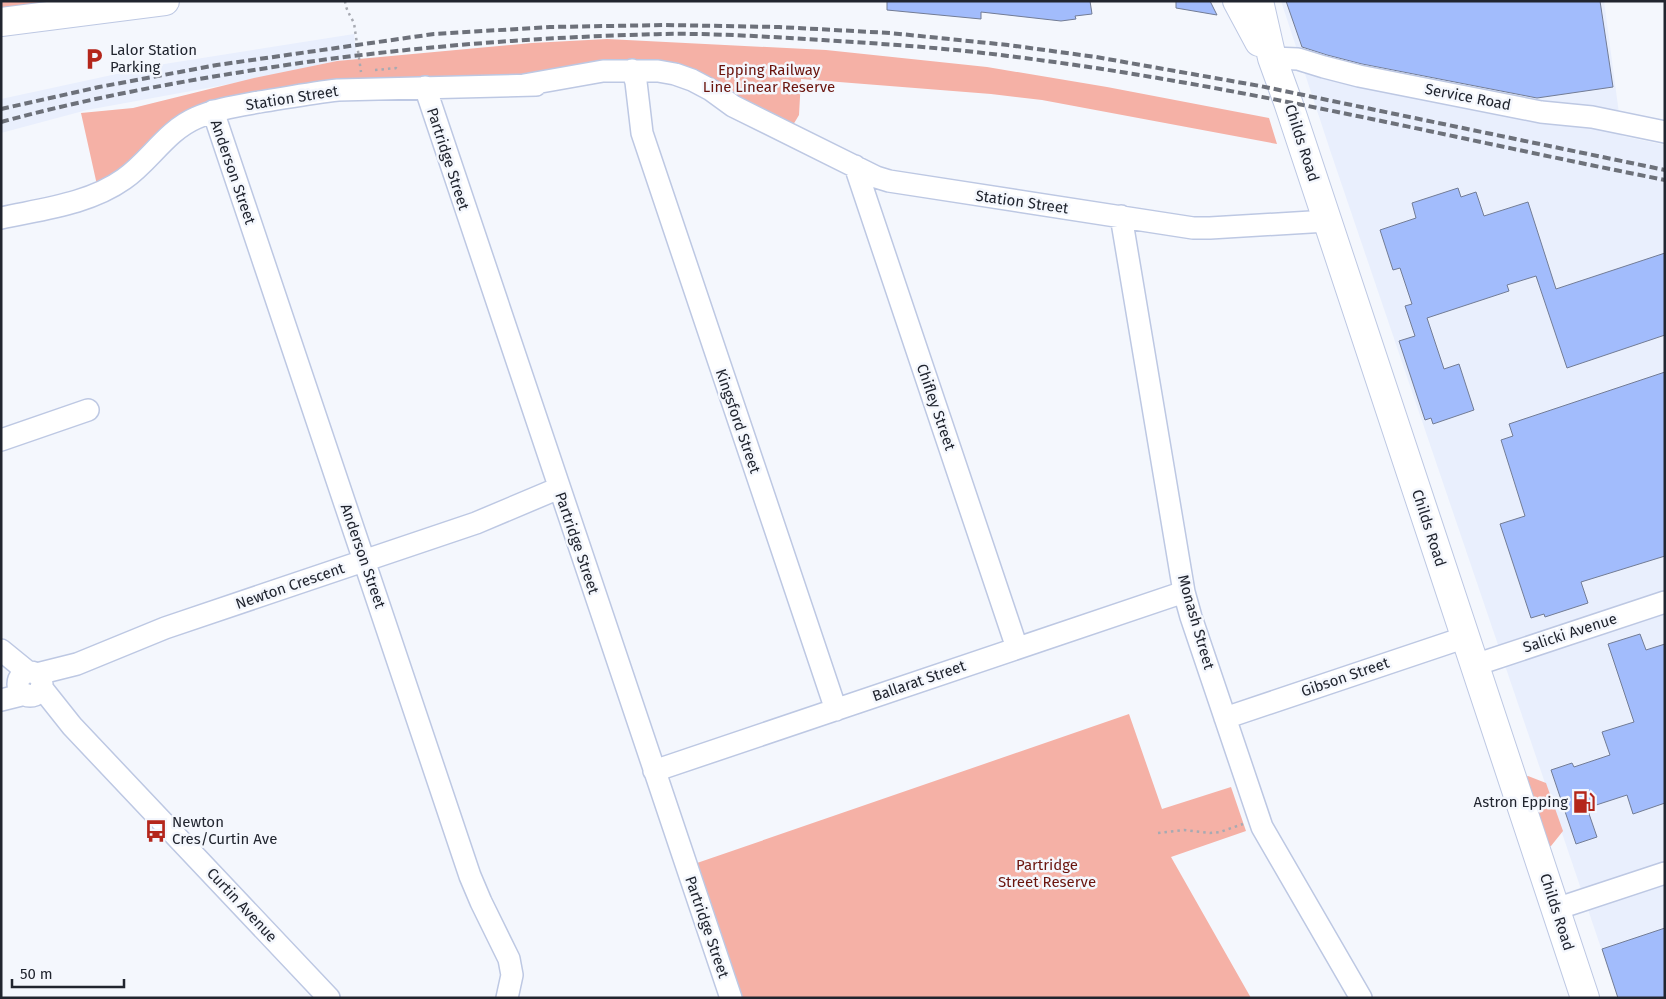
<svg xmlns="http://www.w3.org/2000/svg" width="1666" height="999" font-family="'Fira Sans',sans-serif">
<rect width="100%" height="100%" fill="#f4f7fd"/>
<path fill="#e9effd" d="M1281 1H1604L1622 136 1665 145V998H1618L1331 153Z
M354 34 357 59 337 61 235 83 87 110 1 133V99L158 65Z"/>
<path fill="#f5b1a6" d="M1 1H106L1 15Z
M607 39 826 50 987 67 1107 87 1269 118 1277 144 1042 100 991 94 801 79 799 115 793 125 705 80 542 74 259 95 128 165 97 185 81 113 133 108 254 78 337 61 532 43Z
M1129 714 1162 809 1231 787 1246 831 1171 857 1251 998H741L697 863Z
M1528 776 1546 783 1563 831 1551 846 1548 847 1524 777Z"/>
<path fill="#a2bcfc" stroke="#727c95" d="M887 1H1090L1092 14 1075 16 1076 19 1061 21 981 12V19L887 10Z
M1176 1H1210L1217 15 1176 8Z
M1286 1H1600L1613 87 1537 98 1362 64 1327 55 1302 47Z
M1458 188 1461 197 1476 192 1484 216 1528 202 1556 289 1665 253V335L1567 368 1536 276 1507 285 1509 291 1427 318 1444 369 1459 364 1474 410 1433 424 1431 418 1425 420 1399 341 1415 336 1405 306 1412 304 1400 268 1393 270 1380 230 1416 218 1412 203Z
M1665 372V556L1581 582 1588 603 1545 617 1544 614 1531 618 1500 524 1525 516 1501 440 1513 436 1509 424Z
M1640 634 1646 650 1665 644V803L1633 814 1627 795 1587 808 1597 837 1576 844 1551 770 1572 763 1574 767 1610 755 1602 732 1634 722 1608 644Z
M1665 928V998H1618L1602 949Z"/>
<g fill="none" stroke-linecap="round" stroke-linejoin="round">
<defs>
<path id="minor" d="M1272 58 1298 59 1324 67 1359 76 1541 112 1592 117 1665 132
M632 70 636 82 642 133 836 710
M524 85 603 71H658L675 74 692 80 711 90 733 106 876 177 889 181 1193 228H1210L1327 221
M425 87 731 998
M213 111 470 876 481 902 509 959 512 975 507 998
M855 166 1017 648
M1121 216 1184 592 1191 617 1262 827 1361 998
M1 218C42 209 89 204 124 179 150 161 166 131 196 118 216 109 237 106 259 102 285 98 311 93 338 90L536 85
M1 440 88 410
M1 650 28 672
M1475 665 1665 602
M18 684a12 12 0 1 1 24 0a12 12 0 1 1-24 0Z
M37 674 77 664 165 628 476 523 559 488
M41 687 72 726 329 998
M1 700 25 694
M1225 718 1466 637
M654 771 1184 592
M1556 909 1665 873"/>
<path id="major" d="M1237 1 1259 42
M1259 1 1272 58 1288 102 1585 998
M1 22 165 1"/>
</defs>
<use href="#minor" stroke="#bdc8e3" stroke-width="24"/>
<use href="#major" stroke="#bdc8e3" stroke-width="30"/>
<path stroke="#a7aab2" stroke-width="2.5" stroke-dasharray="2.5 4" stroke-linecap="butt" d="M345 1C346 10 350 15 354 23L361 72
M375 70 396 68 399 70
M1158 833 1184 830 1210 833 1220 832 1243 824"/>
<use href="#minor" stroke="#fff" stroke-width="21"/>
<use href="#major" stroke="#fff" stroke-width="28"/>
<path stroke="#6d717a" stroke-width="4" stroke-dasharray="8 4" stroke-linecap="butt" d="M1 109 99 87 217 65 434 34 550 27 666 25 779 27 890 33 1008 45 1096 57 1260 86 1665 170
M1 122C100 95 199 78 300 63 420 46 541 37 662 34 716 33 770 37 823 40 885 44 947 48 1008 56 1230 83 1446 137 1665 180"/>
</g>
<defs>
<symbol id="parking-bare" viewBox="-9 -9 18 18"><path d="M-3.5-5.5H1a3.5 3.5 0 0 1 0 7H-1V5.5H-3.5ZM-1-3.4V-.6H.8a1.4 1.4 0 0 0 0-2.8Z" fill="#b4261b" stroke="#f4f7fd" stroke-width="2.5" paint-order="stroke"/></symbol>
<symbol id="fuel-bare" viewBox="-9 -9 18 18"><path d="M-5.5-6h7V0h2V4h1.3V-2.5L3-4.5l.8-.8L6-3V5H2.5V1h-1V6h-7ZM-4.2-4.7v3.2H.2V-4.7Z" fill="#b4261b" stroke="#f4f7fd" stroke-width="2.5" paint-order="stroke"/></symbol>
<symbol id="bus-bare" viewBox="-9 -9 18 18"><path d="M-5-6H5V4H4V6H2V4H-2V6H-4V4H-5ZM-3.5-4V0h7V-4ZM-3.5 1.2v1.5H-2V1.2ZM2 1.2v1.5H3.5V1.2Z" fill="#b4261b" stroke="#f4f7fd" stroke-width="2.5" paint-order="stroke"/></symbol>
</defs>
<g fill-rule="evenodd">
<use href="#parking-bare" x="78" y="43" width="32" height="32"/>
<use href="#fuel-bare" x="1568" y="786" width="32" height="32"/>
<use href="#bus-bare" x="140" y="815" width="32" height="32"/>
</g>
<g text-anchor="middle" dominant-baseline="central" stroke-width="5" stroke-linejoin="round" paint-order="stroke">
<g font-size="15" fill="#21252f" stroke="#f4f7fd" text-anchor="start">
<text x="110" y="50">Lalor Station<tspan x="110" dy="17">Parking</tspan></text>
<text x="1568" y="802" text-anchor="end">Astron Epping</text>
<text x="172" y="822">Newton<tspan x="172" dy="17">Cres/Curtin Ave</tspan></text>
</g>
<g font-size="15" fill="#6a140d" stroke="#f4f7fd">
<text x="769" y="70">Epping Railway<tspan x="769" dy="17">Line Linear Reserve</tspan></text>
<text x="1047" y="865">Partridge<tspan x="1047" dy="17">Street Reserve</tspan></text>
</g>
<g font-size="15" fill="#21252f" stroke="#f4f7fd">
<text transform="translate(1468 97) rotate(11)">Service Road</text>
<text transform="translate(292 98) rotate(-9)">Station Street</text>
<text transform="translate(1302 143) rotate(72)">Childs Road</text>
<text transform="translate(448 159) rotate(72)">Partridge Street</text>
<text transform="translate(233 172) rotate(71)">Anderson Street</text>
<text transform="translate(1022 202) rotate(8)">Station Street</text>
<text transform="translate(936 407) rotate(71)">Chifley Street</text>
<text transform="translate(738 421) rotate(71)">Kingsford Street</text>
<text transform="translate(1429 528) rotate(72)">Childs Road</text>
<text transform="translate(577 543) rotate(71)">Partridge Street</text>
<text transform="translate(363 556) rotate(71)">Anderson Street</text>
<text transform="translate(290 586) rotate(-19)">Newton Crescent</text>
<text transform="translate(1196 622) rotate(74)">Monash Street</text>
<text transform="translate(1570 633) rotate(-18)">Salicki Avenue</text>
<text transform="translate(1345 677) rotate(-19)">Gibson Street</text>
<text transform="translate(919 681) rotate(-19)">Ballarat Street</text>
<text transform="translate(242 905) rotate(47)">Curtin Avenue</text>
<text transform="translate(1557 912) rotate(72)">Childs Road</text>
<text transform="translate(707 927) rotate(71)">Partridge Street</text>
</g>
</g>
<rect width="1666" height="999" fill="none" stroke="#21252f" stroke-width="5"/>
<path d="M12 979v8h112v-8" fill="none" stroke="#21252f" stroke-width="2.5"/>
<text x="20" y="979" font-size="15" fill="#21252f" stroke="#f4f7fd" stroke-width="4" paint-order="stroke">50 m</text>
</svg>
